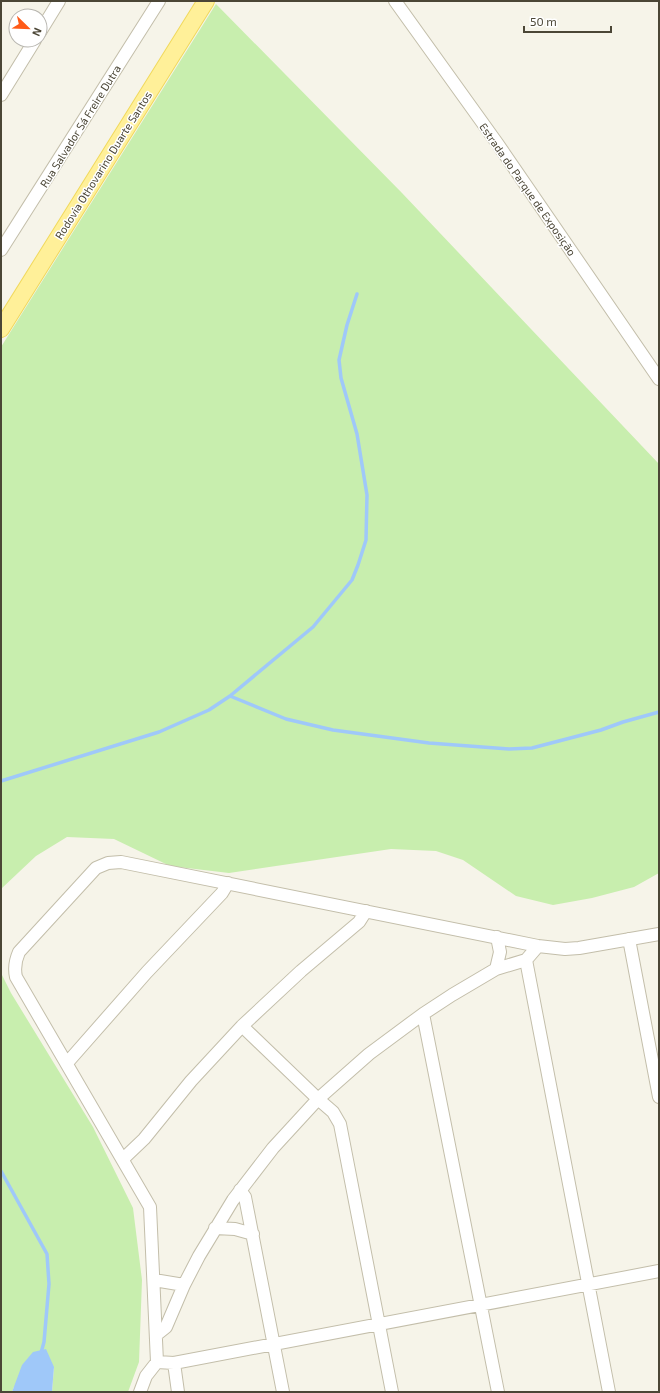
<svg xmlns="http://www.w3.org/2000/svg" width="660" height="1393" font-family="'Exo 2',sans-serif">
<rect width="100%" height="100%" fill="#f6f4e9"/>
<path fill="#c8eeae" d="M216 4 402 193 659 464V873L634 887 592 898 553 905 516 896 463 860 436 851 391 849 229 873 170 866 114 839 67 837 36 856 1 889V347Z
M1 973 11 993 93 1127 133 1208 142 1280 139 1362 128 1392H52L54 1367 14 1387 12 1392H1Z"/>
<path fill="#9fc8f9" d="M46 1349 54 1367 52 1392H12L22 1365 33 1352Z"/>
<g fill="none" stroke-linecap="round" stroke-linejoin="round">
<path stroke="#9fc8f9" stroke-width="3.5" d="M230 696 286 719 333 730 429 743 509 749 532 748 601 730 623 722 659 712
M1 781 159 732 209 710 230 696 313 627 352 580 358 565 366 540 367 495 357 434 341 378 339 360 347 325 357 294
M1 1171 47 1254 49 1284 44 1342 41 1353"/>
<defs>
<path id="minor" d="M395 1 497 143 659 379
M40 32 59 1
M1 95 35 40
M1 250 159 1
M629 939 659 1097
M526 960 609 1392
M496 969 500 952 497 937
M423 1014 498 1392
M242 1026 318 1099 333 1112 340 1124 392 1392
M67 1063 147 972 222 893 228 883
M123 1159 144 1139 191 1081 242 1026 301 971 359 922 366 911
M240 1190 245 1197 283 1392
M215 1228 235 1229 253 1234
M154 1280 184 1285
M156 1335 166 1327 184 1285 199 1256 233 1200 273 1148 318 1099 369 1054 423 1014 452 995 496 969 526 960 538 946
M157 1362 174 1363 659 1271
M174 1363 178 1392
M140 1392 146 1376 157 1362 150 1207 16 977C14 968 15 961 19 952L96 868 108 863 121 862 538 946 565 949 579 948 659 934"/>
<path id="major" d="M1 329 206 1"/>
</defs>
<use href="#minor" stroke="#c3beaa" stroke-width="14"/>
<use href="#major" stroke="#f1d95c" stroke-width="18"/>
<use href="#minor" stroke="#fff" stroke-width="12"/>
<use href="#major" stroke="#fff099" stroke-width="16"/>
</g>
<g text-anchor="middle" dominant-baseline="central" stroke-width="3" stroke-linejoin="round" paint-order="stroke">
<g font-size="11" fill="#4b4636" stroke="#fff">
<text transform="translate(80 126) rotate(-58)">Rua Salvador Sá Freire Dutra</text>
<text transform="translate(103 165) rotate(-58)">Rodovia Othovarino Duarte Santos</text>
<text transform="translate(528 189) rotate(55)">Estrada do Parque de Exposição</text>
</g>
</g>
<rect width="660" height="1393" fill="none" stroke="#4b4636" stroke-width="4"/>
<g transform="translate(28 28) rotate(113)"><circle r="19" fill="#ffffff" stroke="#b7b5af"/>
<path d="M0-3L7 15L0 10L-7 15Z" fill="#ff5a17"/>
<text y="-6" font-size="11" font-weight="bold" text-anchor="middle" fill="#4b4636">N</text>
</g>
<path d="M524 26v6h87v-6" fill="none" stroke="#4b4636" stroke-width="2"/>
<text x="530" y="26" font-size="12" fill="#4b4636" stroke="#ffffff" stroke-width="3" paint-order="stroke">50 m</text>
</svg>
